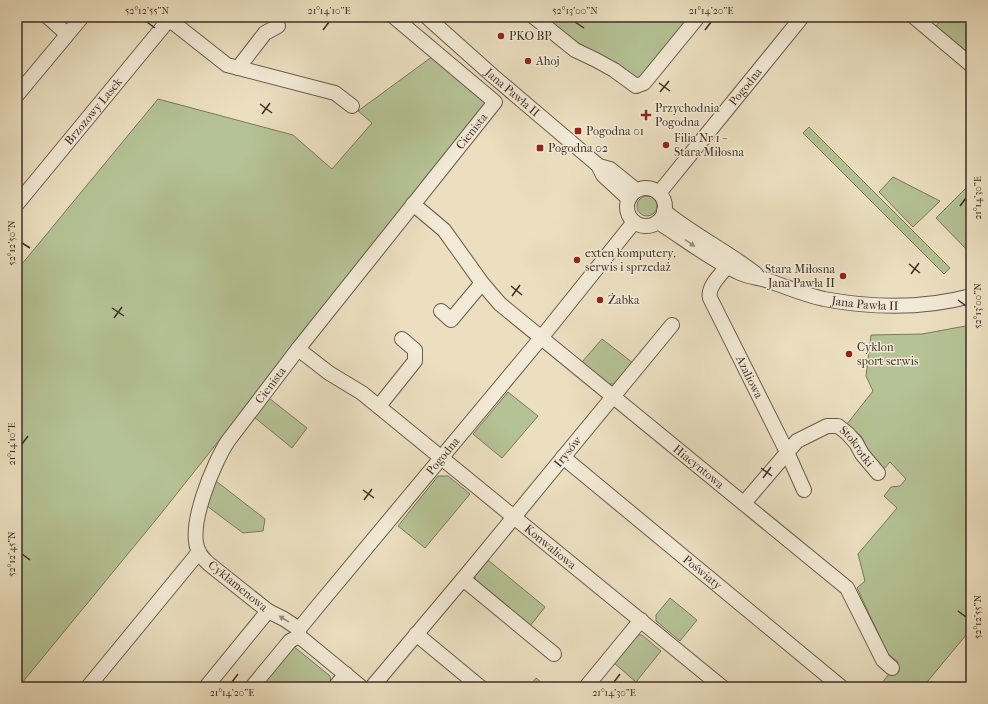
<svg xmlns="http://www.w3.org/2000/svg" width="988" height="704" font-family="'IM FELL French Canon',serif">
<rect width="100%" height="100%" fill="#ebdfc0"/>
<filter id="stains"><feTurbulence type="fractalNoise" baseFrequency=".005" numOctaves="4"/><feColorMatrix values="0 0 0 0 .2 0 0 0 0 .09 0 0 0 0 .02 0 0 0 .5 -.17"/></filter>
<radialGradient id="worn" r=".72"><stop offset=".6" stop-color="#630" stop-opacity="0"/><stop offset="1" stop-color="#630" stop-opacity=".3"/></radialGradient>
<path fill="#b5c295" stroke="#7a785e" d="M543 17H692L643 76 637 80 609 60 566 36Z
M943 17H971V55L936 26Z
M433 56 488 102 159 516 21 684 17 679V270L158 99 293 135 332 169 372 123 358 111Z
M809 127 950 268 944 274 803 133Z
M893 177 940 201 913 227 879 192Z
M971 183V254L936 218Z
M637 206a10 10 0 1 1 20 0a10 10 0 1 1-20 0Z
M971 325V629L923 687H879L898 662 888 654 857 588 865 581 858 554 897 508 884 496 891 487 900 486 906 479 890 462 883 470 870 453 861 436 847 424 873 391 866 376 871 335 922 334Z
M602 339 633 363 615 384H609L582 362Z
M508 392 538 416 502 458 473 434Z
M269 398 307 428 292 448 254 417Z
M438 476H448L470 494 425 548 398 526Z
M216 481 265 519 263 531 243 533 207 506Z
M488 560 545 607 530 626 475 582V575Z
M670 598 697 620 680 641 656 621V615Z
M636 635H642L661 651 636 682 614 663Z
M292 645 330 676 331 683 327 687H257Z
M536 678 547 687H529Z"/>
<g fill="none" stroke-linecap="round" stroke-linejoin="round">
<defs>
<g id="minor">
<path d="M48 17 67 34"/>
<path d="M166 17 227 65 335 93 352 106"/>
<path id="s1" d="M427 17 493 76 599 166 610 169 636 190"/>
<path d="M534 17 575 50 596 60 614 70 636 86 644 83 698 17"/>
<path d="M914 17 971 65"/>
<path d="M238 68 265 33 278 26"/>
<path d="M17 95 82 17"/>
<path d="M599 167 603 175 629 199"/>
<circle cx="646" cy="207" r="19"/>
<path id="s2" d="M659 193 802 17"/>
<path id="s3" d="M17 204 171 17"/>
<path id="s4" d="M413 204 444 230 482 283 500 304 847 588 883 660 892 668"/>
<path d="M664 211C693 235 727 251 756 274"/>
<path id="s5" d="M658 222C685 239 711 260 740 273 749 277 760 278 769 281 787 287 805 295 824 299 872 308 923 309 971 296"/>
<path id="s6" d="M727 267C721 274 707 287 710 298L787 452 804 490"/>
<path d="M441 311 451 320 482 283"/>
<path id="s7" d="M298 349 329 373 362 393 722 687"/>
<path d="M379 406 415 361V350L402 339"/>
<path id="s8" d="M563 457 841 687"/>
<path id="s9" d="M744 503 797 441 827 426H838L847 433 856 443 862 454 878 473"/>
<path d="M463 579 554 654"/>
<path id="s10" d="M299 629 284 619 268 611 209 564C206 561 201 557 199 552 186 528 214 462 228 441L298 349 495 102 394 17"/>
<path d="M416 634 480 687"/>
<path id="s11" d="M299 636V629L317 607 541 338 634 222"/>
<path d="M299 636 361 687"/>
<path d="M88 687 199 552"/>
<path d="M206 687 268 611"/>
<path d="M252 687 285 647 290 641 299 636"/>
<path d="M335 687 346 674"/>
<path id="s12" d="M372 687 463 579 672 325"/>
<path d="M586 687 641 620"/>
</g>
</defs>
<use href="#minor" stroke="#6a5a4c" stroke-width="16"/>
<use href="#minor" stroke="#f2ead6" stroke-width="14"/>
</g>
<defs><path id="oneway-solid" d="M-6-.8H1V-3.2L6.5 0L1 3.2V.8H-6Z"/></defs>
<g fill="#988c7e">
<use href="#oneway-solid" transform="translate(690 243) rotate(34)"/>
<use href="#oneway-solid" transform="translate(284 619) rotate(-148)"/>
</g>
<path fill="none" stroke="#3f2e26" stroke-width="1.5" d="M147 22 155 28M575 22 584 28M323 30 329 22M705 30 711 22M659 83 670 91M660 92 669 81M260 104 272 113M262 114 270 103M960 206 966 198M22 243 30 248M909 264 920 273M911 274 919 263M511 286 522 295M512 296 520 285M958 300 966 306M112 308 124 316M114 318 122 307M22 444 28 436M761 468 772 476M763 478 771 467M363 490 374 498M364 500 372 489M22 554 30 560M958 611 966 617M232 682 238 674M614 682 620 674"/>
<g fill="#8f2418" stroke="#f2ead6" stroke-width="1.5">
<circle cx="501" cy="36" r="4"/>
<circle cx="528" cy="61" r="4"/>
<path d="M644 109h4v4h4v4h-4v4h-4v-4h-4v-4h4z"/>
<rect x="574" y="127" width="8" height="8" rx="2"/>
<circle cx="666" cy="145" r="4"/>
<rect x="536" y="144" width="8" height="8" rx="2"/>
<circle cx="577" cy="260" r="4"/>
<circle cx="843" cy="276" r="4"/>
<circle cx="600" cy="300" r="4"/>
<circle cx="849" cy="354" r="4"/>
</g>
<g text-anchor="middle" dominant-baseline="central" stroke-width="3" stroke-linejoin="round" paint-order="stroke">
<g font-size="12" fill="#3f2e26" stroke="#f2ead6" text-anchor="start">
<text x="509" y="36">PKO BP</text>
<text x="536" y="61">Ahoj</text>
<text x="655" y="108">Przychodnia<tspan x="655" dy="14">Pogodna</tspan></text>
<text x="586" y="131">Pogodna 01</text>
<text x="674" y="138">Filia Nr 1 –<tspan x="674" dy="14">Stara Miłosna</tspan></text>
<text x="548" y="148">Pogodna 02</text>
<text x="585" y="253">exten komputery,<tspan x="585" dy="14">serwis i sprzedaż</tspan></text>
<text x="835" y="269" text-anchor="end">Stara Miłosna<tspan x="835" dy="14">Jana Pawła II</tspan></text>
<text x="608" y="300">Żabka</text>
<text x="857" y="347">Cyklon<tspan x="857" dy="14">sport serwis</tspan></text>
</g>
<g font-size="12" fill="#3f2e26" stroke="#f2ead6">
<text stroke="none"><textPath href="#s2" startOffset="137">Pogodna</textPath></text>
<text stroke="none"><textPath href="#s1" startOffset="114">Jana Pawła II</textPath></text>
<text stroke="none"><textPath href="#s3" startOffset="120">Brzozowy Lasek</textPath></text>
<text stroke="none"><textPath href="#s10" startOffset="639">Cienista</textPath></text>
<text stroke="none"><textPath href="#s5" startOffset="226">Jana Pawła II</textPath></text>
<text stroke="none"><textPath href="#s6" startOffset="125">Azaliowa</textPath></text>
<text stroke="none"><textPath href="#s10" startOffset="315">Cienista</textPath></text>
<text stroke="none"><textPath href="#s9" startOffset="154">Stokrotki</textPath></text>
<text stroke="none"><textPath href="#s12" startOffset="306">Irysów</textPath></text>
<text stroke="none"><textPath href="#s11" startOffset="232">Pogodna</textPath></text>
<text stroke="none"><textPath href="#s4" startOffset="390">Hiacyntowa</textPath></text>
<text stroke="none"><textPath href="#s7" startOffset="321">Konwaliowa</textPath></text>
<text stroke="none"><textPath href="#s8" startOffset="181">Poświaty</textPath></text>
<text transform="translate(238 586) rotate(39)">Cyklamenowa</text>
</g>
</g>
<rect width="988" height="704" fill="none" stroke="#ebdfc0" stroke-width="44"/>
<rect x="22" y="22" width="944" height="660" fill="none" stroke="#3f2e26" stroke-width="1.5"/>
<g font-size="10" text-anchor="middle" fill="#3f2e26">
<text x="147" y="14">52°12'55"N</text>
<text x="329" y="14">21°14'10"E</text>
<text x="575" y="14">52°13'00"N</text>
<text x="711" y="14">21°14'20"E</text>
<text transform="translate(977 198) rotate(-90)" y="4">21°14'30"E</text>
<text transform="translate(11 243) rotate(-90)" y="4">52°12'50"N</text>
<text transform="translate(977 306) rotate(-90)" y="4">52°13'00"N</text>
<text transform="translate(11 444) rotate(-90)" y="4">21°14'10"E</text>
<text transform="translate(11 554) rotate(-90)" y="4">52°12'45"N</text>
<text transform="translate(977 617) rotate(-90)" y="4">52°12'55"N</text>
<text x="232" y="696">21°14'20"E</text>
<text x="614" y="696">21°14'30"E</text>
</g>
<rect width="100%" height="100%" filter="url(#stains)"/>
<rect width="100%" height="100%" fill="url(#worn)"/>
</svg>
